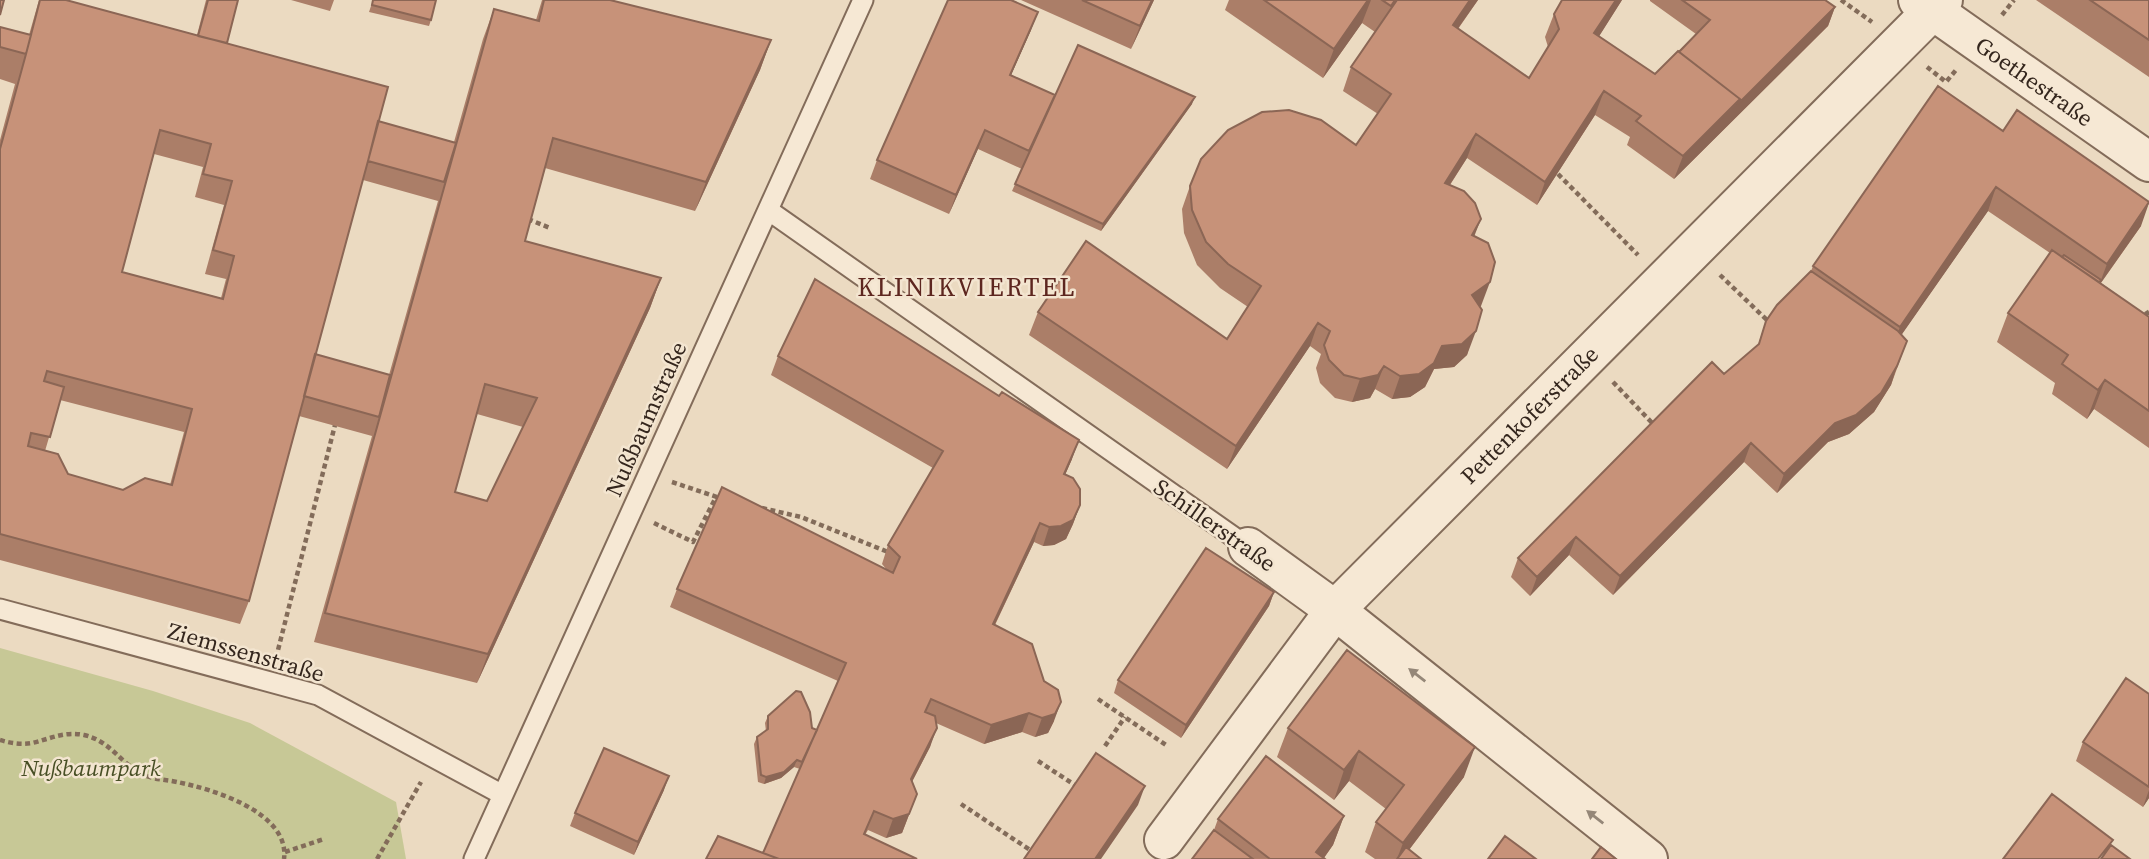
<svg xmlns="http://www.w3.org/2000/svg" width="2149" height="859" font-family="'Source Serif 4',serif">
<rect width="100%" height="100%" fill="#ebdac1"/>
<path fill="#c7c896" d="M0 648 153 691 250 723 396 802 406 859H0Z"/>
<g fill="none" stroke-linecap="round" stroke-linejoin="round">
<defs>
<path id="lane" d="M768 210 1248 547
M0 609 318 695 503 795
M474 859 863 0"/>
<g id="street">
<path id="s1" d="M1918 0 2149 162"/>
<path d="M1248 547 1335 610 1648 859"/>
<path id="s2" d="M1164 840 1335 610 1943 0"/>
</g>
</defs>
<use href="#lane" stroke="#836c5a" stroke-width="23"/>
<use href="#street" stroke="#836c5a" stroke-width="42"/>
<path stroke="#836c5a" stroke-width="4.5" stroke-dasharray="5 3.5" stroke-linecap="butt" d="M1841 0 1872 22
M2002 15 2014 0
M1927 67 1946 82 1956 70
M1558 174 1638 255
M528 219 550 228
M1720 275 1769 322
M2146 311 2149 316
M1613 382 1655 426
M672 482 723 499
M762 508 801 517 888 552
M654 523 693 542 716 497
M276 658 335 425
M1098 699 1166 745
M0 740C10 743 21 745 32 743 50 739 64 731 84 735 110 741 119 761 140 773 152 780 164 779 177 782 212 789 290 812 284 859
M1105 746 1125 717
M1038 761 1078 787
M961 804 1033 852
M285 852 324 839
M377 859 421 782"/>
<use href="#lane" stroke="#f6e8d4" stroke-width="19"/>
<use href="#street" stroke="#f6e8d4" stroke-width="38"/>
</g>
<path fill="#ab7e68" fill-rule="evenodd" d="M39 0H66L197 35 206 0H238L227 43 378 121 454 142 483 39 494 9 536 20 542 0H610L771 40 760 70 695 211 545 168 525 241 661 278 650 308 477 683 314 642 372 436 299 416 249 601 240 624 0 560V140L15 84 0 79V27L29 35ZM154 154 203 167 195 197 224 205 205 274 226 279 221 298 122 272ZM363 180 438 201 389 375 315 354ZM60 400 184 432 170 485 123 490 68 474 45 451ZM477 414 523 427 487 501 455 492Z
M291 0H334L330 11Z
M373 0 431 20 429 26 369 12Z
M1021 0H1154L1131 49Z
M1229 0H1478L1458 29 1529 78 1548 47 1545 37 1554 14 1622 0 1599 36 1655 74 1696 34 1650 1V0H1825L1835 7 1828 26 1674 179 1627 145 1630 137 1595 115 1537 205 1467 158 1450 185 1474 236 1481 306 1480 307 1467 355 1454 367 1434 369 1425 387 1410 397 1392 399 1375 389 1370 398 1352 402 1335 398 1320 383 1316 368 1321 354 1310 346 1227 469 1029 335 1038 312 1227 339 1248 307 1220 288 1197 265 1184 233 1182 209 1190 186 1356 145 1378 114 1343 91 1351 67 1375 32 1362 23 1323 78 1225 10Z
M2036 0H2149V77Z
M1031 30 1011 75 1055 95 1192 104 1101 231 1012 191 1022 169 978 149 949 214 870 179 877 160Z
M2003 131 2141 226 2101 283 2149 317V448L2094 409 2087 419 2052 394 2055 383 1997 342 2008 313 2050 253 1988 211 1901 335 1907 341 1891 385 1874 412 1849 434 1828 442 1777 493 1744 462 1613 595 1569 555 1530 596 1511 577 1518 558 1758 345 1766 321 1811 271 1813 266Z
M778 356 1072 459 1065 475 1080 505 1073 524 1066 539 1054 545 1043 546 1034 542 995 625 1054 721 1048 733 1035 737 1022 732 984 744 936 723 930 747 912 782 917 794 902 833 886 838 868 830 865 835 763 853 800 769 794 767 781 778 764 784 758 782 754 744 757 737 766 731 765 723 768 716 817 730 838 681 670 607 677 589 887 570 882 564 888 545 933 468 771 375Z
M1274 592 1269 606 1181 738 1114 693 1118 680Z
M2149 694V798L2143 807 2076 761 2083 742Z
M1288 728 1464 777 1409 850 1421 859H1375L1365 852 1376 822 1386 809 1349 781 1334 800 1277 757Z
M664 790 634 855 570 826 575 813Z
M1344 816 1333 845 1324 858 1325 859H1192L1214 830 1218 819Z"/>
<path fill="#8b6655" d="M1152 0H1154L1131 49 1140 26Z
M1368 0H1371L1362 23 1323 78 1334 49Z
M1470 0H1478L1444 48 1453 25Z
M1616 0H1622L1586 57 1594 33Z
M1835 7 1828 26 1674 179 1683 156Z
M1038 12 1031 30 1003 93 1010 75Z
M771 40 760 70 695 211 706 182Z
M1604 91 1595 115 1537 205 1545 182Z
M1195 97 1192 104 1101 231 1103 224Z
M985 130 978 149 949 214 956 195Z
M1476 134 1467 158 1436 206 1445 183Z
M1996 187 1988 211 1891 350 1900 327Z
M2149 203 2141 226 2083 308 2101 280 2107 264Z
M1481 219 1472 242V235Z
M661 278 650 308 477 683 488 654Z
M1490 282 1481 306 1463 318 1472 295Z
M1318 323 1310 346 1227 469 1236 446Z
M1476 331 1467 355 1454 367 1434 369 1425 387 1410 397 1392 399 1400 376 1442 346Z
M1384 366 1375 389 1370 398 1352 402 1360 379Z
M1897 366 1891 385 1874 412 1849 434 1828 442 1777 493 1784 474 1835 423Z
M2105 380 2094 409 2087 419 2098 390Z
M1079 440 1072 459 1057 493 1064 474Z
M1751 443 1744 462 1613 595 1620 576Z
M1080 505 1073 524 1066 539 1054 545 1043 546 1049 527Z
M1040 523 1034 542 986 643 993 624Z
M1576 537 1569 555 1530 596 1537 577Z
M1274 592 1269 606 1181 738 1186 725Z
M1061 702 1054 721 1048 733 1035 737 1042 718Z
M1029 713 1022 732 984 744 991 725Z
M937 728 930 747 904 797 911 779Z
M1475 747 1464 777 1402 859H1397L1403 843Z
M1359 751 1349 781 1334 800 1344 770Z
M797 760 794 767 781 778 764 784 766 777Z
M669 776 664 790 634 855 638 842Z
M1145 786 1138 805 1101 859H1095Z
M2149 790V798L2143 807Z
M917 794 902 833 886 838 893 819Z
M1344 816 1333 845 1323 859 1316 852Z"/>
<path fill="#c79279" stroke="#8b6655" stroke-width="2" fill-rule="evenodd" d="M0 0H4L0 15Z
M40 0H66L388 87 249 601 0 534V149L26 54ZM160 130 211 144 203 174 232 181 213 250 234 256 223 299 122 272ZM47 371 192 409 172 485 145 478 123 490 68 474 58 454 28 446 31 433 50 437 64 387 44 381Z
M208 0H238L227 43 198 36Z
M373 0H436L431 20 372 5Z
M544 0H610L771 40 706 182 553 138 525 241 661 278 488 654 325 613 494 9 539 21ZM485 384 537 398 487 501 455 492Z
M948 0H1011L1038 12 1010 75 1055 95 1029 151 985 130 956 195 877 160Z
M1082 0H1152L1140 26Z
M1264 0H1368L1334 49Z
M1382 0H1395L1391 6Z
M1397 0H1470L1453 25 1529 78 1559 29 1554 14 1562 0H1616L1594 33 1655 74 1678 51 1740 99 1683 156 1636 121 1641 116 1604 91 1545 182 1476 134 1445 183 1464 191 1475 203 1481 219 1472 235 1488 243 1495 262 1490 282 1472 295 1482 310 1476 331 1462 344 1442 346 1434 363 1419 374 1400 376 1384 366 1378 375 1360 379 1344 375 1329 360 1324 345 1330 331 1318 323 1236 446 1038 312 1086 241 1227 339 1261 286 1228 264 1206 242 1192 210 1190 186 1201 159 1228 130 1262 112 1289 110 1321 120 1356 145 1391 94 1351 67Z
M1682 0H1825L1835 7 1738 104 1740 99 1679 52 1710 20Z
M2090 0H2149V40Z
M0 27 31 35 26 54 0 47Z
M1078 45 1195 97 1103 224 1015 184Z
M1938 86 2003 131 2017 110 2149 202 2107 264 1996 187 1900 327 1813 266Z
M378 121 456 143 444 182 368 161Z
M2052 250 2149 317V411L2105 380 2098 390 2062 364 2068 355 2008 313Z
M2064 255 2101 280 2099 282 2062 257Z
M1811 271 1898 331 1907 341 1897 366 1881 393 1856 415 1835 423 1784 474 1751 443 1620 576 1576 537 1537 577 1518 558 1712 362 1724 374 1759 344 1766 321 1777 305Z
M815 279 999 396 1002 392 1079 440 1064 474 1073 478 1080 489V505L1073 520 1061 526 1049 527 1040 523 993 624 1032 644 1044 681 1058 690 1061 702 1055 714 1042 718 1029 713 991 725 931 699 925 712 935 716 937 728 911 779 917 794 909 814 893 819 874 811 864 834 917 859H779L763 853 846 663 677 589 722 487 893 573 900 557 888 545 943 451 778 356Z
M315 354 390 375 379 417 304 396Z
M1206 548 1274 592 1186 725 1118 680Z
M1347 650 1475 747 1403 843 1376 822 1404 785 1359 751 1344 770 1288 728Z
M2126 678 2149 694V787L2083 742Z
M796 691 801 692 810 712 812 728 817 730 802 762 797 760 784 772 766 777 761 775 757 737 768 729V716Z
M604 748 669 776 638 842 575 813Z
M1096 753 1145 786 1095 859H1024Z
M1266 756 1344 816 1316 852 1325 859H1270L1218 819Z
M2052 794 2113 840 2098 859H2003Z
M1214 830 1253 859H1192Z
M718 836 779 859H706Z
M1505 836 1536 859H1488Z
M2111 845 2130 859H2101Z
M1406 847 1421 859H1397Z
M1601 847 1616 859H1592Z"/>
<defs><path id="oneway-solid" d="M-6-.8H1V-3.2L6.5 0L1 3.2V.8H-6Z" transform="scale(1.75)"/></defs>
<g fill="#958778">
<use href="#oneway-solid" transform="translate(1417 675) rotate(-142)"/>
<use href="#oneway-solid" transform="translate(1595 817) rotate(-142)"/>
</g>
<g text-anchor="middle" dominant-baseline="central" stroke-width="5" stroke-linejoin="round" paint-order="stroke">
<g font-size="23" fill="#34261d" stroke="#f3e5d0">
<text stroke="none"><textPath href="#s1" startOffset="142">Goethestraße</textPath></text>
<text stroke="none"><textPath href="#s2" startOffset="562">Pettenkoferstraße</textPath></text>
<text transform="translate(646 419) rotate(-66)">Nußbaumstraße</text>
<text transform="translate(1215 525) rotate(35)">Schillerstraße</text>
<text transform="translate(246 652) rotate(16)">Ziemssenstraße</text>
</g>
<g font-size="23" font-style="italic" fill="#484f25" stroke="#f3e5d0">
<text x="91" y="768">Nußbaumpark</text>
</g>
<g font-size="26" letter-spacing="2" fill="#5d261f" stroke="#f3e5d0">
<text x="967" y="287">KLINIKVIERTEL</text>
</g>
</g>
</svg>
